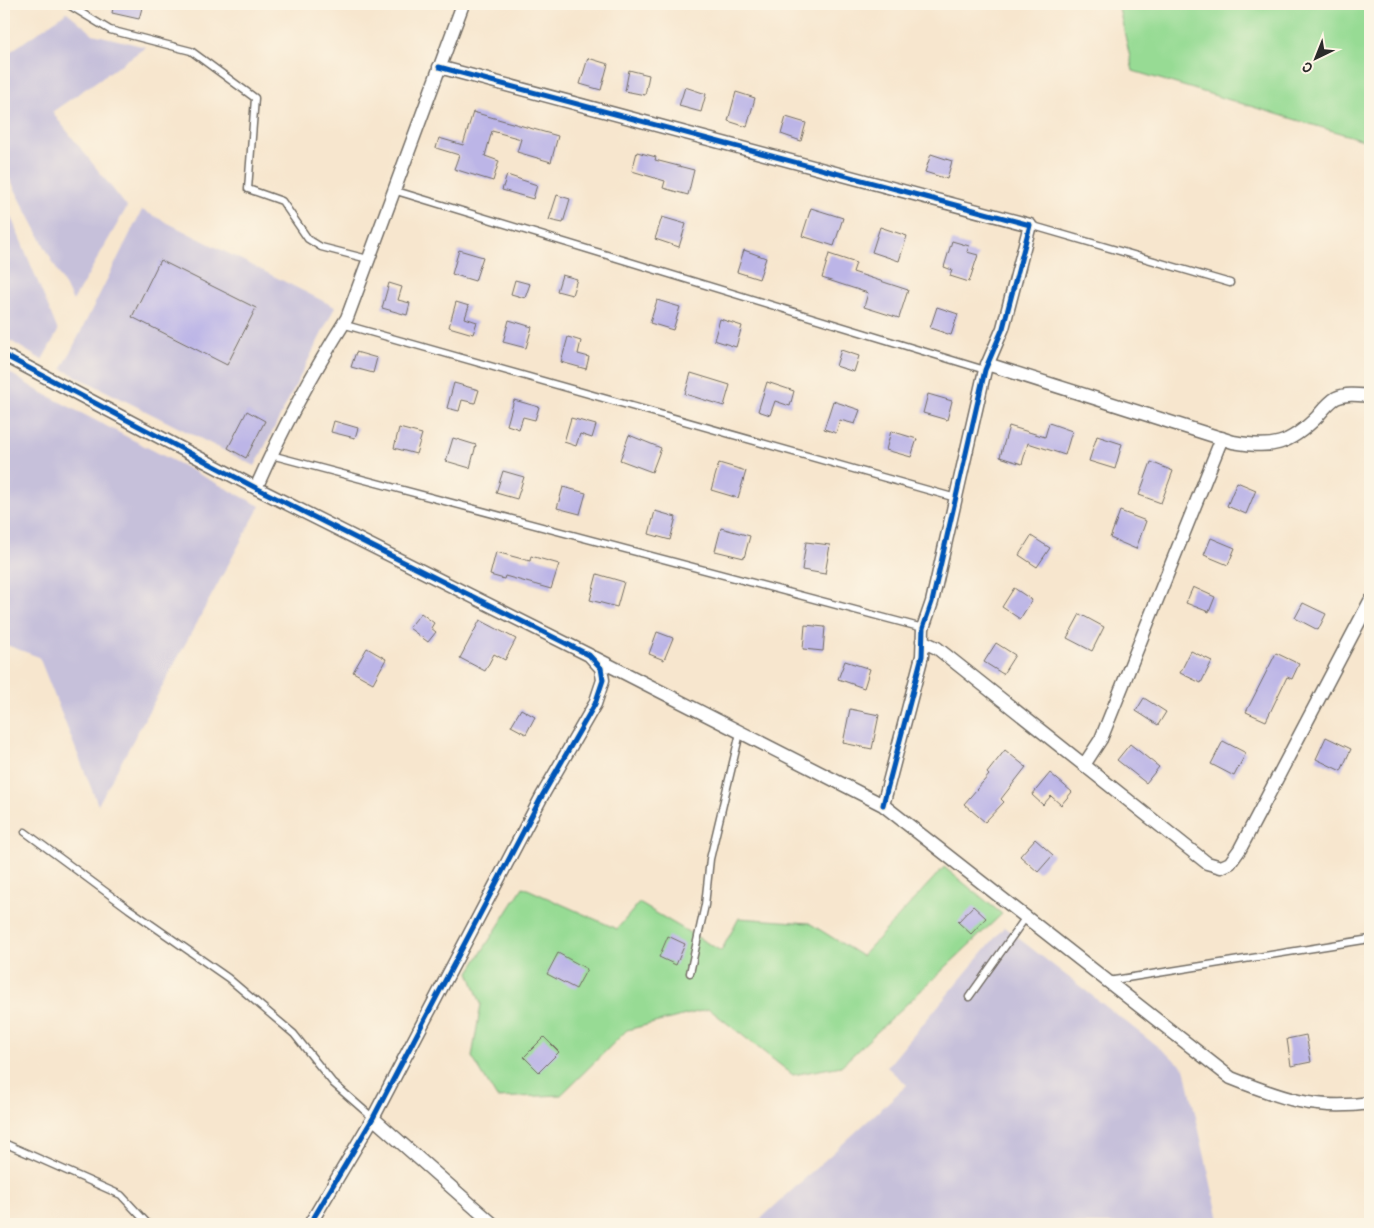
<svg xmlns="http://www.w3.org/2000/svg" width="1374" height="1228" font-family="Pangolin,sans-serif">
<rect width="100%" height="100%" fill="#fcf5e5"/>
<filter id="ink" filterUnits="userSpaceOnUse"><feTurbulence type="fractalNoise" baseFrequency=".02" numOctaves="2"/><feDisplacementMap in="SourceGraphic" scale="10" xChannelSelector="R" yChannelSelector="G"/><feConvolveMatrix kernelMatrix="1 2 1 2 8 2 1 2 1" color-interpolation-filters="sRGB"/></filter>
<filter id="wash" filterUnits="userSpaceOnUse"><feTurbulence type="fractalNoise" baseFrequency=".0096" numOctaves="4" result="noise"/><feDisplacementMap in="SourceGraphic" scale="20" xChannelSelector="R" yChannelSelector="G"/><feGaussianBlur stdDeviation="1.12" result="paint"/><feColorMatrix in="noise" values="0 0 0 0 0 0 0 0 0 0 0 0 0 0 0 0 0 1.4 0 .05"/><feComposite in="paint" operator="in"/></filter>
<g filter="url(#wash)">
<rect width="100%" height="100%" fill="#f7e6ce"/>
<path fill="#c6c0da" d="M67 12 93 34 146 47 52 112 127 207 73 301 4 168V56Z
M4 207 12 219 58 331 42 360 4 337Z
M142 210 335 307 255 466 62 369Z
M4 369 35 389 260 506 98 805 39 657 4 644Z
M1004 927 1185 1068 1220 1224H755L907 1085 887 1067Z"/>
<path fill="#97db94" stroke="#618360" d="M1118 4H1370V142L1133 71Z
M944 867 1002 914 841 1066 793 1075 709 1009 627 1030 561 1095 497 1098 472 1057 481 1004 469 972 523 887 617 929 639 903 721 951 739 918 809 923 862 956Z"/>
<g id="blocks">
<path fill="#bcb5e7" d="M114 4H143L139 19 112 13Z
M588 58 608 64 601 90 580 84Z
M629 70 649 75 645 95 625 91Z
M685 87 706 94 701 112 679 106Z
M736 92 755 98 747 127 728 121Z
M473 112 558 136 551 162 517 152 521 139 492 131 485 156 499 161 493 181 454 169 459 155 436 148 439 138 463 145Z
M786 117 806 123 801 141 781 134Z
M637 152 656 157 655 160 694 170 688 195 663 188 665 181 632 171Z
M931 154 952 161 947 179 925 172Z
M507 175 537 185 533 199 502 190Z
M557 195 570 199 563 223 549 220Z
M811 208 843 218 834 246 802 236Z
M662 217 686 224 679 247 655 239Z
M880 227 907 236 899 261 872 252Z
M952 241 969 246 967 252 978 255 969 282 950 276 952 270 944 267Z
M459 250 483 257 475 281 452 274Z
M744 250 766 258 759 279 737 272Z
M829 254 856 263 853 272 908 290 899 318 864 307 868 293 822 278Z
M160 260 256 308 227 365 132 317Z
M562 275 577 279 572 295 557 291Z
M515 280 530 284 525 298 511 294Z
M389 283 402 287 398 300 410 303 407 315 382 308Z
M657 300 680 307 673 330 650 323Z
M456 302 469 306 465 318 477 322 473 334 449 327Z
M937 307 958 314 951 335 930 328Z
M720 319 742 326 736 347 714 340Z
M509 320 532 327 526 348 503 342Z
M568 337 581 341 578 354 589 357 586 369 561 362Z
M841 350 859 356 854 372 836 366Z
M356 352 377 358 373 373 351 367Z
M691 373 730 385 724 406 685 394Z
M767 382 794 391 790 406 775 401 770 415 758 411Z
M454 383 479 390 475 403 462 400 459 411 447 408Z
M928 394 952 401 947 420 923 413Z
M514 400 539 407 535 420 523 417 519 429 507 425Z
M833 401 860 410 855 424 840 420 836 433 824 429Z
M247 411 265 421 246 458 228 448Z
M571 418 596 425 592 438 580 434 576 446 564 442Z
M334 421 358 428 355 438 331 432Z
M1049 423 1072 431 1065 455 1028 443 1022 464 1000 457 1009 426 1045 437Z
M399 428 422 434 416 454 394 448Z
M891 431 917 439 911 457 886 450Z
M629 435 661 448 652 472 620 460Z
M1097 436 1122 444 1115 469 1089 461Z
M453 438 476 445 470 468 446 461Z
M1151 462 1173 471 1161 503 1139 495Z
M719 463 746 471 738 498 711 490Z
M503 471 524 477 517 499 496 493Z
M1237 482 1256 490 1246 514 1227 506Z
M563 487 586 493 580 514 557 508Z
M655 511 676 517 670 540 649 534Z
M1120 511 1146 521 1136 549 1110 538Z
M721 528 750 536 744 558 715 551Z
M1031 536 1050 548 1037 567 1019 555Z
M1211 538 1235 548 1228 565 1204 555Z
M806 542 830 545 825 574 802 570Z
M496 552 530 561 531 556 559 564 551 589 505 576 504 579 490 575Z
M597 574 624 582 617 607 590 600Z
M1193 587 1215 597 1209 612 1186 603Z
M1014 588 1032 600 1020 619 1002 607Z
M1303 603 1326 614 1318 630 1295 618Z
M421 613 434 623 431 628 436 632 428 642 409 628Z
M1080 614 1104 627 1092 651 1067 638Z
M480 620 516 639 505 660 494 654 485 671 460 658Z
M805 625 825 627 823 651 803 649Z
M657 632 673 638 664 660 649 654Z
M996 643 1015 655 1003 674 984 662Z
M367 648 386 659 373 683 353 672Z
M1191 651 1212 661 1201 683 1180 673Z
M1276 653 1299 664 1292 679 1287 677 1266 721 1246 712Z
M845 661 870 669 864 688 838 679Z
M1144 698 1166 712 1158 725 1136 711Z
M521 709 535 717 526 734 511 726Z
M850 709 879 715 872 749 843 743Z
M1326 737 1351 749 1341 771 1316 759Z
M1223 741 1246 753 1234 776 1211 764Z
M1130 744 1159 767 1146 783 1117 760Z
M1005 750 1026 767 1001 799 1004 802 985 822 964 804 989 775 987 773Z
M1050 773 1072 792 1061 805 1051 796 1043 805 1032 795Z
M1035 839 1053 855 1038 872 1020 856Z
M973 906 986 918 971 934 958 922Z
M668 936 685 944 676 965 659 957Z
M558 953 587 969 576 989 547 974Z
M1306 1035 1311 1062 1291 1066 1287 1039Z
M544 1037 559 1052 539 1072 524 1057Z"/>
</g>
</g>
<g filter="url(#ink)">
<use href="#blocks" fill-opacity="0" stroke="#726c64" stroke-width="1"/>
<g fill="none" stroke-linecap="round" stroke-linejoin="round">
<defs>
<path id="service" d="M67 4 110 30 191 51 255 98 248 189 282 201 308 239 321 247 368 259
M393 190 985 370
M1030 225 1230 283
M342 324 956 498
M271 455 923 628
M25 832 129 909 228 978 294 1034 333 1083 373 1118
M690 973 705 905 710 859 740 733
M1108 981 1370 939
M969 997 1026 917
M4 1143 121 1195 148 1224"/>
<path id="minor" d="M439 67 1030 225 1003 328 985 370 932 602 923 628 922 656 883 805
M4 355 256 488 589 655 601 668 603 680 595 704 542 796 373 1118 310 1224
M987 364 1233 442C1272 449 1289 445 1317 417 1322 411 1329 402 1336 398 1347 393 1359 395 1370 396
M256 488C282 429 313 372 347 318L463 4
M922 641 937 648 1207 863 1221 867 1230 863 1240 849 1370 601
M595 658 883 805 1231 1078C1281 1098 1315 1111 1370 1103
M1084 765 1101 739 1222 438
M373 1118 493 1224"/>
</defs>
<use href="#service" stroke="#726c64" stroke-width="9"/>
<use href="#minor" stroke="#726c64" stroke-width="15"/>
<use href="#service" stroke="#fff" stroke-width="6"/>
<use href="#minor" stroke="#fff" stroke-width="12"/>
<defs>
<path id="cycleway" d="M439 67 1030 225 1003 328 985 370 932 602 923 628 922 656 883 805
M4 355 256 488 589 655 601 668 603 680 595 704 542 796 373 1118 310 1224"/>
</defs>
<use href="#cycleway" stroke="#fcf5e5" stroke-width="8"/>
<use href="#cycleway" stroke="#0057b8" stroke-width="5"/>
</g>
</g>
<rect width="1374" height="1228" fill="none" stroke="#fcf5e5" stroke-width="20"/>
<g transform="translate(1316 58) rotate(223)" stroke="#fcf5e5" stroke-width="4" paint-order="stroke">
<path d="M0-4L9 19L0 12L-9 19Z" fill="#2b2b2b"/>
<text y="-8" font-size="14" font-weight="bold" text-anchor="middle" fill="#2b2b2b">С</text>
</g>
</svg>
